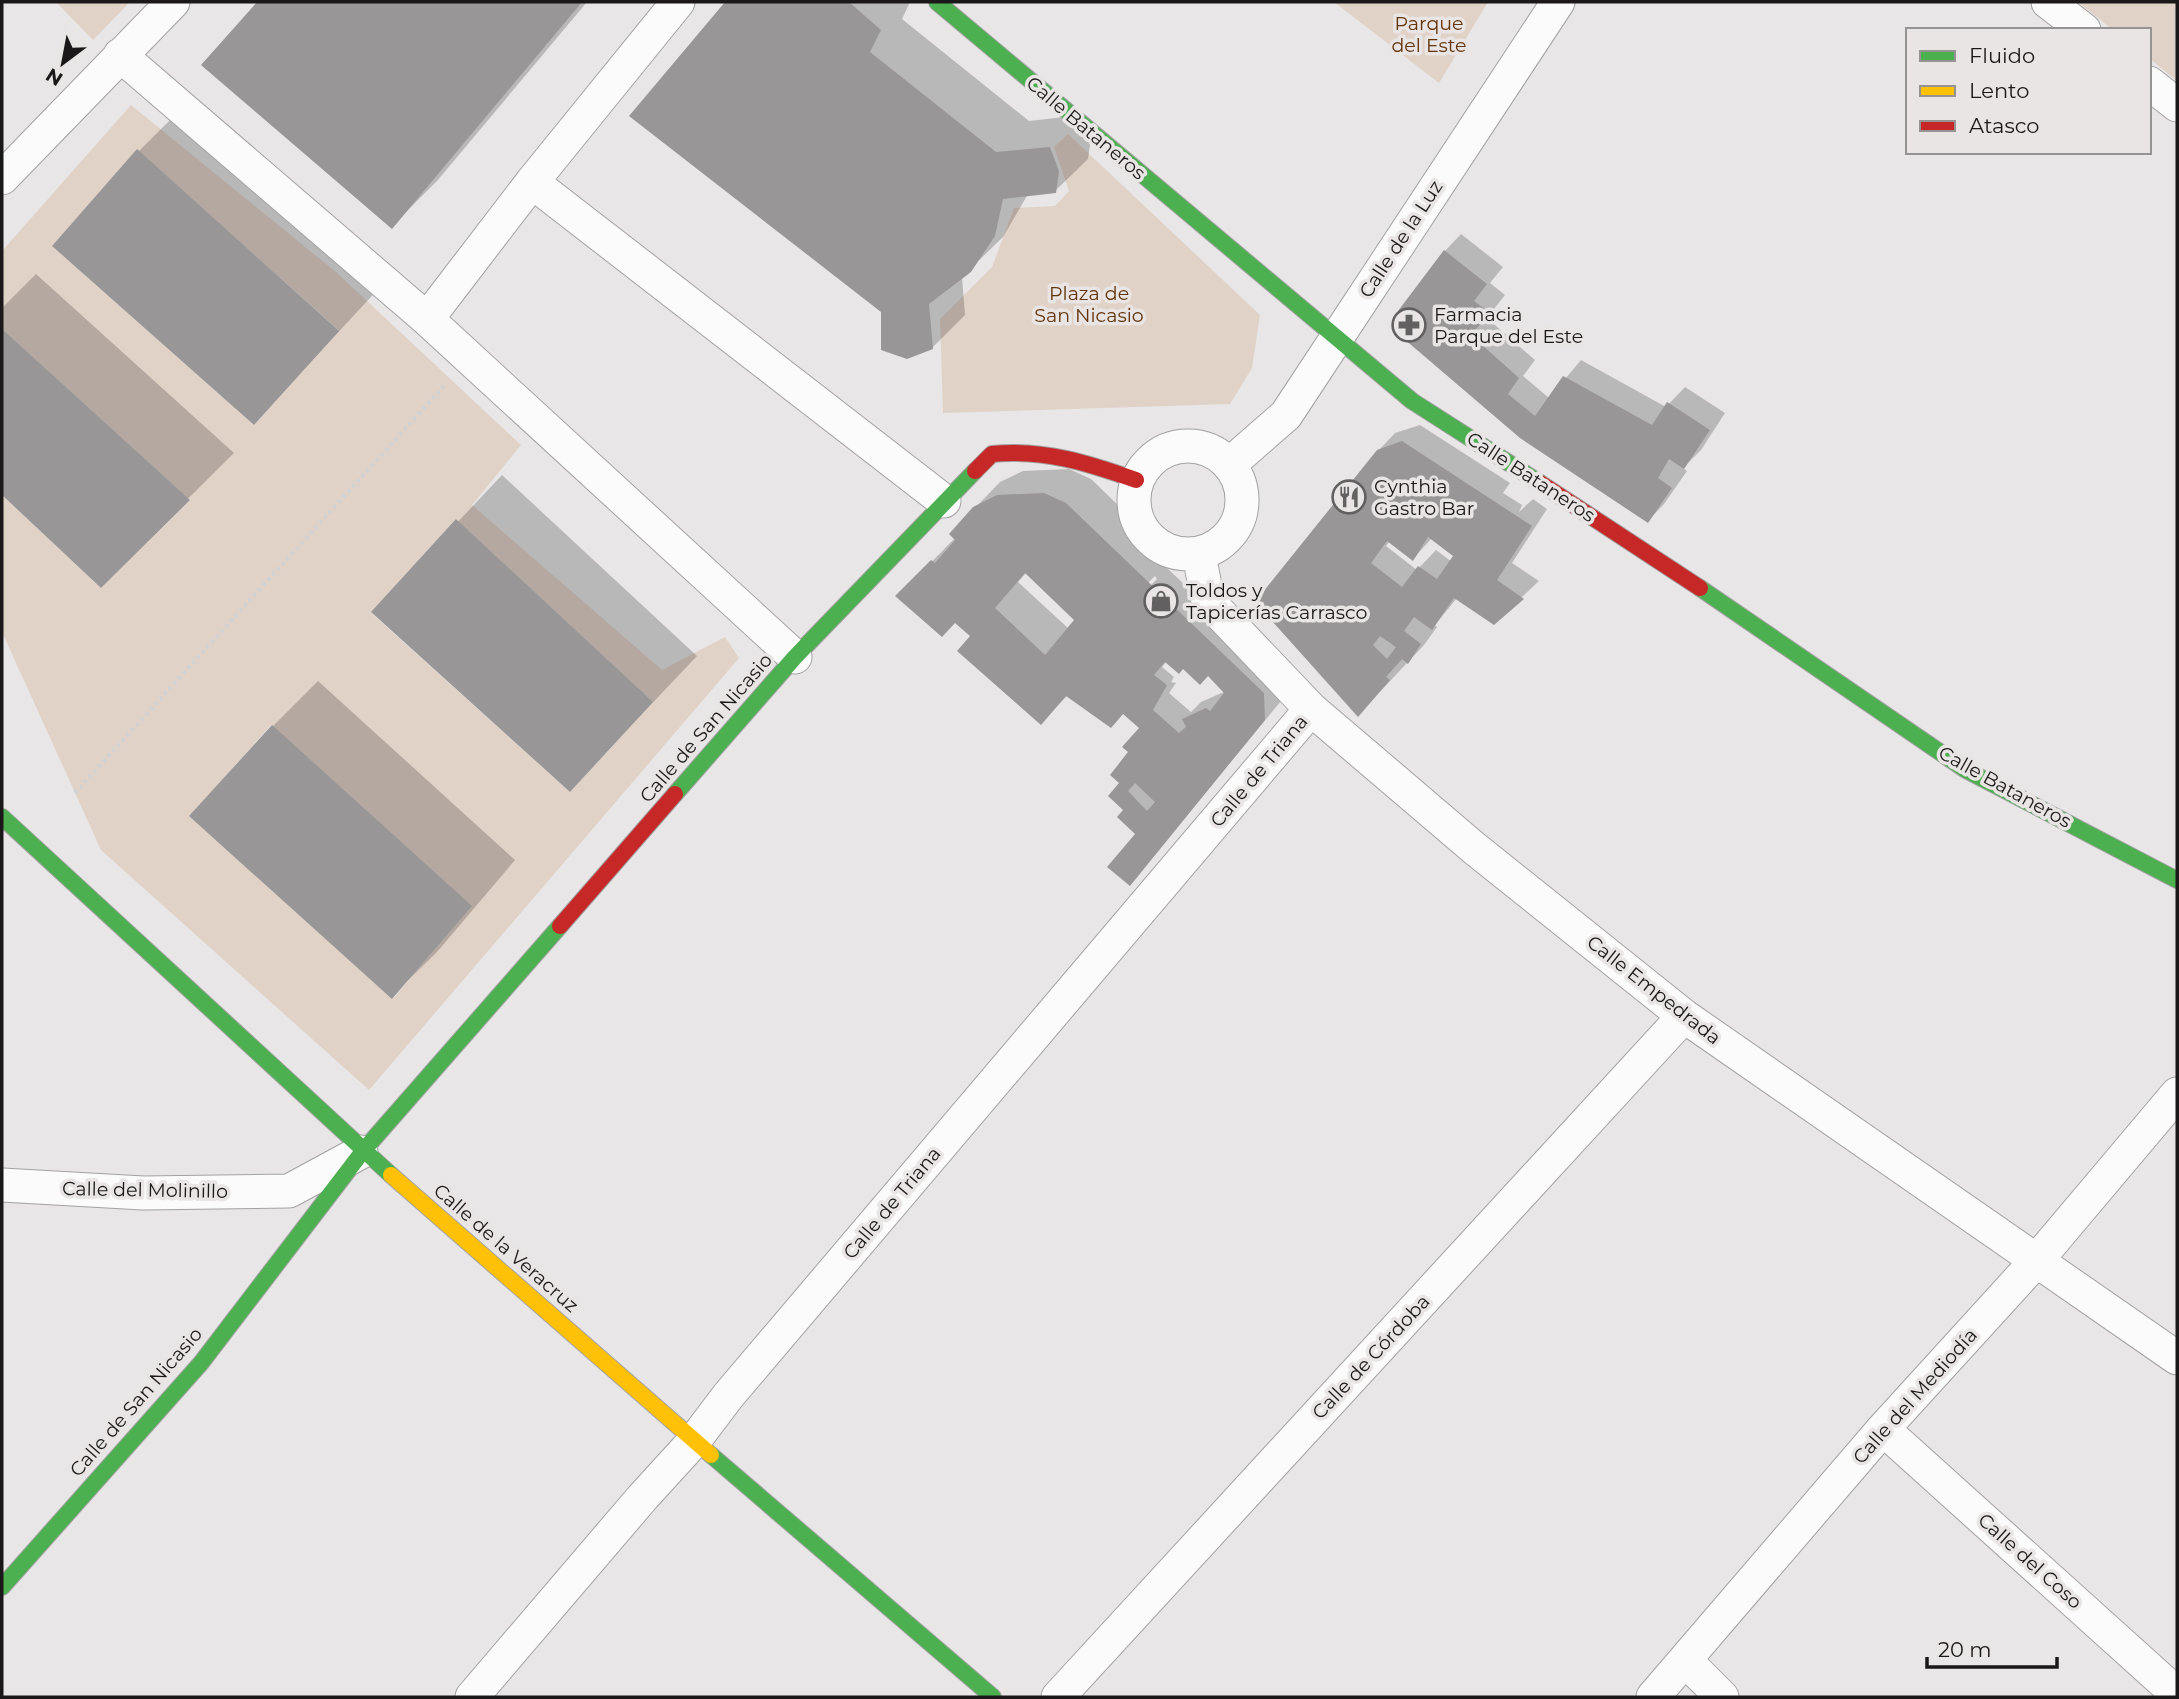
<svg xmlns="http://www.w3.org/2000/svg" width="2179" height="1699" font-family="Montserrat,sans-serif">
<rect width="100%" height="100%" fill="#e8e6e6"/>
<path fill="#e1d2c8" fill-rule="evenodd" d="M56 2H130L93 40Z
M1334 2H1488L1439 83Z
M2078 2H2177V81L2149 58V30H2113Z
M131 105 337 273 521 445 472 505 662 670 725 637 739 658 369 1090 101 850 2 632V495L101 588 190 500 2 329V251ZM137 150 339 330 254 425 52 246ZM456 519 653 702 570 792 371 613ZM271 725 471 906 393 999 190 816Z
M1068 134 1260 315 1252 368 1230 404 943 413 940 319 992 267 1014 208 1055 206 1069 191 1054 147Z"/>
<path fill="#0003" fill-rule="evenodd" d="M259 2H587L437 181 392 226 203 65Z
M727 2H910L902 19 1029 121 1082 115 1091 138 1088 159 1055 191 1028 194 1003 237 962 277 965 315 932 348 632 116Z
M184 106 383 284 254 423 139 151Z
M1461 234 1503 267 1490 283 1505 295 1487 318 1535 360 1523 376 1549 398 1581 360 1666 407 1685 387 1725 413 1701 450 1683 468 1687 471 1664 504 1648 521 1405 337 1445 251Z
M36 274 234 453 101 585 2 492V308Z
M1420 425 1510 483 1503 493 1522 505 1519 512 1533 499 1547 509 1512 563 1539 581 1494 623 1457 598 1435 625 1437 627 1424 645 1358 715 1378 451 1395 433ZM1432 538 1461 549 1452 562 1436 550 1417 570 1386 546 1390 541 1413 559Z
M1069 469 1091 479 1173 558 1165 566 1280 676 1281 701 1130 884 1138 834 1126 809 1122 783 1130 752 1141 728 1124 713 1069 694 1041 722 972 635 956 621 898 596 955 538 975 508 1000 482 1023 471ZM1027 572 1077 620 1069 629 1018 582ZM1155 576 1157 579 1114 622 1117 613ZM1167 661 1209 674 1226 691 1201 702 1191 712 1169 693 1176 683 1171 682 1174 677 1162 667Z
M502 475 697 656 570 790 373 612Z
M318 681 515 860 437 952 392 996 273 726Z"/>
<path fill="#989697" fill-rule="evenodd" d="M257 2H582L392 229 201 65Z
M725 2H849L881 30 870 52 996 152 1050 147 1059 171 1056 193 1003 199 995 236 971 272 929 304 933 349 907 359 881 350V312L629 116Z
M137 149 339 331 254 425 52 246Z
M1444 250 1487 284 1474 301 1490 313 1471 335 1519 378 1508 394 1535 416 1563 376 1652 425 1667 402 1710 430 1684 469 1669 459 1658 478 1672 488 1648 523 1520 438 1403 338 1398 311Z
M2 329 190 500 101 588 2 495Z
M1402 441 1532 526 1497 580 1524 599 1494 625 1454 598 1432 630 1414 617 1404 631 1421 644 1408 664 1402 659 1386 677 1390 680 1358 717 1255 602 1377 450ZM1428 537 1453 556 1437 579 1418 566 1402 587 1371 563 1387 541 1413 561ZM1380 636 1396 647 1387 659 1373 645Z
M1044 493 1066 503 1264 693 1265 720 1130 886 1107 867 1135 834 1117 817 1123 810 1108 796 1119 783 1110 775 1128 752 1122 747 1139 728 1123 714 1111 728 1066 696 1041 725 957 651 970 636 955 623 942 637 895 596 931 560 935 563 955 540 949 534 973 507 997 495ZM1025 573 1074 620 1045 655 995 608ZM1165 662 1179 674 1183 669 1200 685 1208 676 1224 693 1210 711 1206 708 1182 719 1186 727 1179 733 1153 710 1167 685 1154 675ZM1135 783 1155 802 1147 811 1128 791Z
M456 519 653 702 570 792 371 612Z
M272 725 472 906 392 999 189 816Z"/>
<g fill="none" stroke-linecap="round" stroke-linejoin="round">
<defs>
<path id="street" d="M2048 2 2084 30
M120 55 427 319 795 657
M2149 83 2177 105
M2 178 173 2
M532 182 944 501
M427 319 532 182 678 2
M1134 500a54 54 0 1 1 108 0a54 54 0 1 1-108 0Z
M1230 464 1286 415 1558 2
M1199 555 1208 601 1311 709 1474 848 1684 1016 2177 1358
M2 1185 143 1193 289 1191 361 1152
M1883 1429 2177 1694
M1686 1661 1722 1697
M472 1697 642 1498 694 1441 728 1396 1311 709
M1058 1697 1684 1016
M1653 1697 1883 1429 2037 1260 2177 1094"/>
<path id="fast" d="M937 2 1412 401 1540 483
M1700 588 1966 770 2177 880
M675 794 795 657 975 471
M2 817 391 1175
M711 1455 993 1697
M2 1587 201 1363 363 1151 560 926"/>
<path id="slow" d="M391 1175 711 1455"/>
<path id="jam" d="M975 471 992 454C1044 449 1088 463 1136 480
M1540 483 1700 588
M560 926 675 794"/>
</defs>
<use href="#street" stroke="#a3a2a2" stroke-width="35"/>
<use href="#fast" stroke="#a3a2a2" stroke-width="18"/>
<use href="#slow" stroke="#a3a2a2" stroke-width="18"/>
<use href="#jam" stroke="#a3a2a2" stroke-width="18"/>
<path stroke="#d3d2d2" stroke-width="4.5" stroke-dasharray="3.5 3.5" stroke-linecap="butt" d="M75 793 445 385"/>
<use href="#street" stroke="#fcfbfb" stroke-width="33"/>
<use href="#fast" stroke="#4caf50" stroke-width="16"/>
<use href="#slow" stroke="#ffc107" stroke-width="16"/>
<use href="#jam" stroke="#c62828" stroke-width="16"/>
</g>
<defs>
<symbol id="pharmacy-ring" viewBox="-11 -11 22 22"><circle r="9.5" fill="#e9e5e5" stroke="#626061" stroke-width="1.5"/><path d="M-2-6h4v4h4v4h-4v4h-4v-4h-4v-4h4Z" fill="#626061"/></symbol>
<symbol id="restaurant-ring" viewBox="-11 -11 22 22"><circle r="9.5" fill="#e9e5e5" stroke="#626061" stroke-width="1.5"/><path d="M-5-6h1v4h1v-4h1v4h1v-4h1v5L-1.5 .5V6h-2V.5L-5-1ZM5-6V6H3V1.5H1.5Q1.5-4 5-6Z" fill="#626061"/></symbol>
<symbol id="shop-ring" viewBox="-11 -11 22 22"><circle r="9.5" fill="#e9e5e5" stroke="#626061" stroke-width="1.5"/><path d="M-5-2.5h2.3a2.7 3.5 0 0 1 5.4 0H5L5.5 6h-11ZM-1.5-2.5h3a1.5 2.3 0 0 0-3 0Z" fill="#626061"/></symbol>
</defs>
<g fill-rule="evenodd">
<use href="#pharmacy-ring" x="1390" y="306" width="38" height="38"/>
<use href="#restaurant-ring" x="1330" y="478" width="38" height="38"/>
<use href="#shop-ring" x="1142" y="582" width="38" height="38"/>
</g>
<g text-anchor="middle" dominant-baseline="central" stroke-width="7" stroke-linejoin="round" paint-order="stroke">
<g font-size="19" fill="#633409" stroke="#e9e5e5">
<text x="1429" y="23">Parque<tspan x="1429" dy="22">del Este</tspan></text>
<text x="1089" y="293">Plaza de<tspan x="1089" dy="22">San Nicasio</tspan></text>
</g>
<g font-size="19" fill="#1a1819" stroke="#e9e5e5">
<text transform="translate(1086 128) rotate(40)">Calle Bataneros</text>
<text transform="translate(1401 239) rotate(-57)">Calle de la Luz</text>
<text transform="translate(1531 477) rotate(33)">Calle Bataneros</text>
<text transform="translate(706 728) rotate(-49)">Calle de San Nicasio</text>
<text transform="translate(1259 771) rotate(-50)">Calle de Triana</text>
<text transform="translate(2005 787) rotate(29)">Calle Bataneros</text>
<text transform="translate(1654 990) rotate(38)">Calle Empedrada</text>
<text transform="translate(145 1190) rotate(1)">Calle del Molinillo</text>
<text transform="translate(892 1203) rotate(-50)">Calle de Triana</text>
<text transform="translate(506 1248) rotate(41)">Calle de la Veracruz</text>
<text transform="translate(1371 1357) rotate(-47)">Calle de Córdoba</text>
<text transform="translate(1915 1396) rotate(-48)">Calle del Mediodía</text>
<text transform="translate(136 1402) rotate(-49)">Calle de San Nicasio</text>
<text transform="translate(2030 1561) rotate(42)">Calle del Coso</text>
</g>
<g font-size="19" fill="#1a1819" stroke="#e9e5e5" text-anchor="start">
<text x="1434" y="314">Farmacia<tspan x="1434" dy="22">Parque del Este</tspan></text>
<text x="1374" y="486">Cynthia<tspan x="1374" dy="22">Gastro Bar</tspan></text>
<text x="1186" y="590">Toldos y<tspan x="1186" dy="22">Tapicerías Carrasco</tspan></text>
</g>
</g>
<rect width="2179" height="1699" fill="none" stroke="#1a1819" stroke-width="7"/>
<rect x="1906" y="28" width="245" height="126" fill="#e9e5e5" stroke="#969393" stroke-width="2"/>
<rect x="1920" y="51" width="35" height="10" fill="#4caf50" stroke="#969393" stroke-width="2"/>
<text x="1969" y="63" font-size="21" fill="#1a1819">Fluido</text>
<rect x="1920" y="86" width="35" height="10" fill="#ffc107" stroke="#969393" stroke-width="2"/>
<text x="1969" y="98" font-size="21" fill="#1a1819">Lento</text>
<rect x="1920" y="121" width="35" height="10" fill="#c62828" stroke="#969393" stroke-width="2"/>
<text x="1969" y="133" font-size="21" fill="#1a1819">Atasco</text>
<g transform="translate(63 63) rotate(212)" stroke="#e9e5e5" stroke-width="5" paint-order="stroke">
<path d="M0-5L12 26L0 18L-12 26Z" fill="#1a1819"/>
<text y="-10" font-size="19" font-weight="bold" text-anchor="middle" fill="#1a1819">N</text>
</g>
<path d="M1927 1657v10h130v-10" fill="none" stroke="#1a1819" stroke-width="3.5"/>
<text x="1938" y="1657" font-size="21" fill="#1a1819" stroke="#e9e5e5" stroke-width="5" paint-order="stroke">20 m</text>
</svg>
